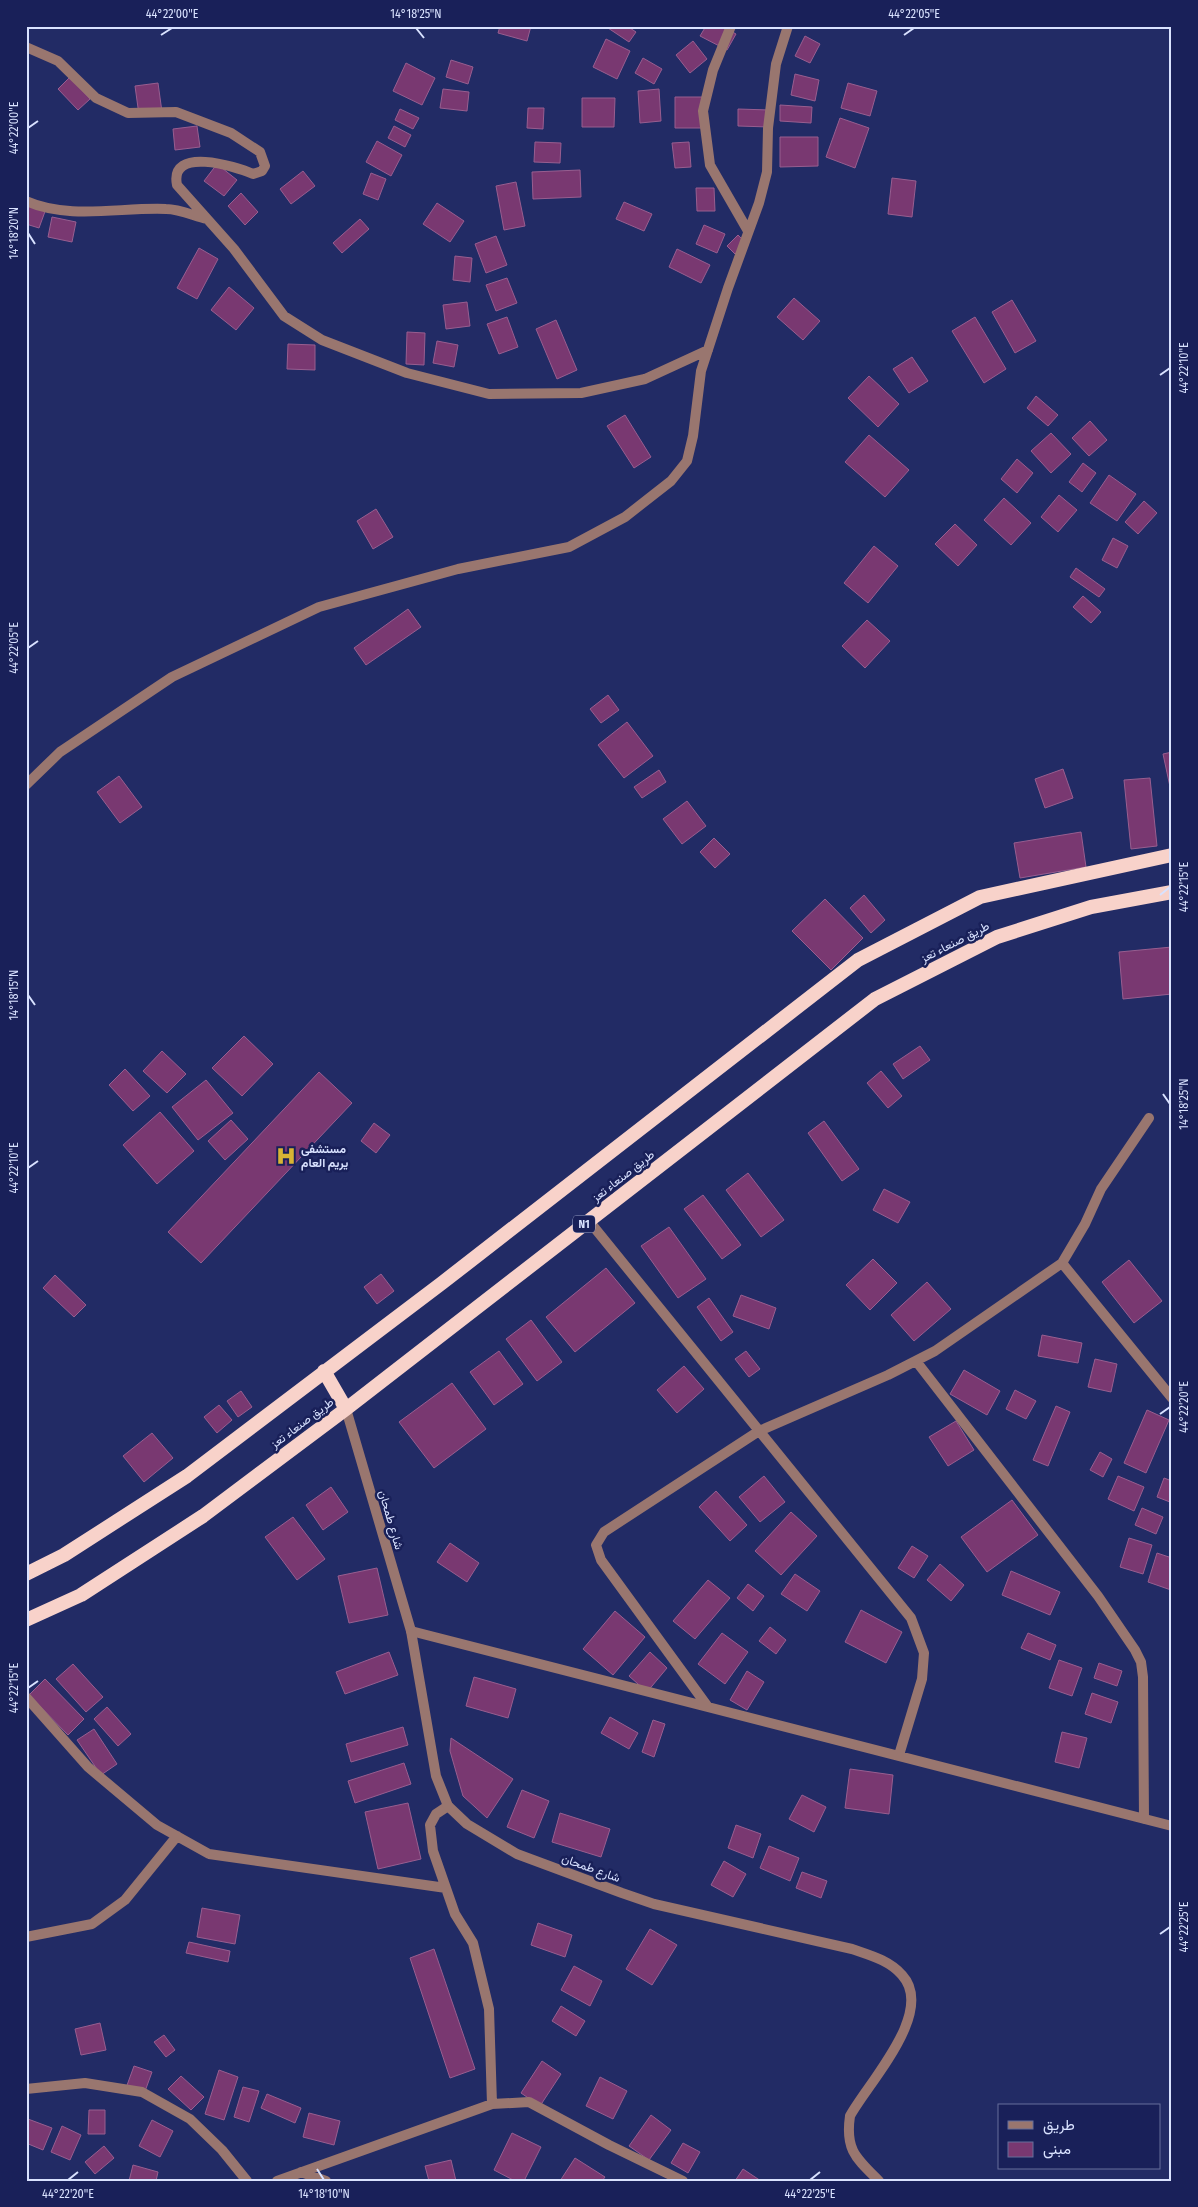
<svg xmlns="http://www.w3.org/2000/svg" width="1198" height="2207" font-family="'Fira Sans Condensed',Vazirmatn,sans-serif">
<rect width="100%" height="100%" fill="#222b65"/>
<path fill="#793871" stroke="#985e90" d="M500 26H531L527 41 498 33Z
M605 26H627L636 32 629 42Z
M706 26H722L736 34 727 50 700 36Z
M805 36 820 44 810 63 795 56Z
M606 39 630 51 617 79 593 67Z
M693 41 707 59 690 73 676 55Z
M643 58 662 69 654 84 635 73Z
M451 60 473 67 468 84 446 77Z
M406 63 435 78 422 105 393 91Z
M795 74 819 80 815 101 791 95Z
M70 77 90 99 78 110 58 89Z
M158 83 162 112 139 115 135 86Z
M848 83 877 91 870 116 841 108Z
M443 89 469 92 467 111 440 108Z
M659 89 661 121 640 123 638 91Z
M675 97H702L703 128H675Z
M582 98H615L614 127H582Z
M780 105 812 107 811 123 780 121Z
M528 108H544L543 129 527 128Z
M400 109 419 118 413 129 395 120Z
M738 109 769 110V127L738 126Z
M840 118 869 128 855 168 826 157Z
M197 126 200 147 175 150 173 129Z
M394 126 411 135 405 147 388 138Z
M780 137H818V166L780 167Z
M377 141 402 155 391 176 366 162Z
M535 142 561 143 560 163 534 162Z
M689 142 691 167 675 168 672 143Z
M217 164 237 180 224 196 204 181Z
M580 170 581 197 533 199 532 172Z
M303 171 315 186 291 204 280 189Z
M371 173 386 179 378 200 363 194Z
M892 178 916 181 912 217 888 214Z
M516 182 525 226 504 230 496 186Z
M696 188H714L715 211H697Z
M241 193 258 212 245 225 228 206Z
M30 200 47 206 39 228 26 224V210Z
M624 202 652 214 644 231 616 219Z
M437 203 464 221 450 242 423 224Z
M52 217 76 222 72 242 48 237Z
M360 219 369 229 342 253 333 243Z
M704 225 725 234 717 253 696 244Z
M738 235 746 243 735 254 727 246Z
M496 236 507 265 486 273 475 244Z
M199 248 218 259 197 299 177 288Z
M677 249 710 265 701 283 669 267Z
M455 256 472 258 470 282 453 280Z
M507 278 517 303 496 311 486 285Z
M229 287 254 308 236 330 211 310Z
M794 298 820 321 803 340 777 317Z
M1012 300 1036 341 1015 353 992 312Z
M467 302 470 326 446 329 443 305Z
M507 317 518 347 499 354 487 324Z
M975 317 1006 369 984 383 952 331Z
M556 320 577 370 557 379 536 329Z
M407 332 425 333 424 365 406 364Z
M437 341 458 345 454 367 433 363Z
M288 344 315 345V370L287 369Z
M912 357 928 381 909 393 893 369Z
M869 376 899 404 878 427 848 398Z
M1036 396 1058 415 1048 426 1027 408Z
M625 415 651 457 634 468 607 426Z
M1090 421 1107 440 1089 456 1072 438Z
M1051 433 1071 454 1051 473 1031 451Z
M869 435 909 470 885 497 845 462Z
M1017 459 1033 473 1017 493 1001 479Z
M1083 463 1096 473 1082 492 1069 482Z
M1109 475 1136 494 1117 521 1090 503Z
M1059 495 1077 510 1058 532 1041 517Z
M1004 498 1031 523 1011 545 984 520Z
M1144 501 1157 513 1138 534 1125 522Z
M376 509 393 537 373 549 357 521Z
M955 524 977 545 958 566 935 544Z
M1113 538 1128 546 1117 568 1102 560Z
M874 546 898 566 868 603 844 583Z
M1076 568 1105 589 1099 597 1070 577Z
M1083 596 1101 612 1091 623 1073 607Z
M408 609 421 627 366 665 354 648Z
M867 620 890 641 865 668 842 646Z
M608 695 619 710 601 723 590 709Z
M627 722 653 756 624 778 598 745Z
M1172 752V796L1163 754Z
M1063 769 1073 798 1045 808 1035 779Z
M659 770 666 782 642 798 634 787Z
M119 776 142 807 120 823 97 792Z
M1150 778 1157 846 1131 849 1124 780Z
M687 801 706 826 682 844 663 819Z
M1081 832 1086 867 1020 878 1014 843Z
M714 838 730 854 715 868 700 852Z
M864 895 885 920 871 933 850 908Z
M825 899 863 938 831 970 792 931Z
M1172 947V994L1123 999 1119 952Z
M244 1036 273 1064 242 1096 212 1068Z
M920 1046 930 1060 903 1079 893 1064Z
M162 1051 186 1074 167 1093 143 1071Z
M125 1069 150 1096 133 1111 109 1085Z
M881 1071 902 1096 888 1108 867 1083Z
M319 1072 352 1103 201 1263 168 1232Z
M206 1080 233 1113 198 1140 172 1107Z
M160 1112 194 1151 157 1184 123 1145Z
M231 1120 248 1139 225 1160 208 1141Z
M824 1121 859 1169 842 1181 808 1133Z
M374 1123 390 1135 376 1153 361 1141Z
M748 1173 784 1220 761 1237 726 1190Z
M884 1189 910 1202 898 1223 873 1210Z
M703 1195 741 1245 722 1259 684 1209Z
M669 1227 706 1279 678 1298 641 1246Z
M873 1259 897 1283 870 1310 846 1285Z
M1129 1260 1162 1301 1134 1323 1102 1282Z
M606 1268 635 1303 575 1352 546 1317Z
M381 1274 394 1291 377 1304 364 1287Z
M55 1275 86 1305 74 1317 43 1288Z
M927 1282 951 1309 914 1341 891 1315Z
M741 1295 776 1308 769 1329 733 1316Z
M709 1298 733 1332 721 1341 697 1307Z
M531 1320 562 1362 537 1381 506 1339Z
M1042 1335 1082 1343 1078 1363 1038 1356Z
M499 1351 523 1384 494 1405 470 1372Z
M746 1351 760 1369 749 1377 735 1359Z
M1095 1359 1117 1364 1111 1392 1088 1387Z
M684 1366 704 1389 677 1413 657 1390Z
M964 1370 1000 1391 987 1415 950 1394Z
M452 1383 486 1429 434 1468 399 1422Z
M1015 1390 1036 1401 1026 1419 1006 1409Z
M241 1391 252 1407 238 1417 227 1401Z
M219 1405 232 1420 217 1433 204 1417Z
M1056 1406 1070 1412 1048 1466 1033 1460Z
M1147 1410 1169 1420 1146 1473 1124 1463Z
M956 1421 974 1450 948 1466 929 1437Z
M152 1433 173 1458 144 1482 123 1456Z
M1100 1452 1112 1459 1103 1477 1090 1470Z
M764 1476 785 1502 760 1522 739 1497Z
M1118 1476 1144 1487 1134 1511 1108 1499Z
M1164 1478 1172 1481 1170 1502 1157 1497Z
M331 1487 348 1512 323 1530 306 1505Z
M716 1491 747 1525 730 1541 699 1507Z
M1012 1500 1038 1535 987 1572 961 1537Z
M1142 1508 1163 1517 1156 1534 1135 1525Z
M791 1512 817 1536 781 1575 755 1551Z
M293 1517 325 1559 297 1580 265 1537Z
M1129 1538 1152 1545 1143 1574 1120 1567Z
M450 1543 479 1563 467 1582 437 1562Z
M912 1546 928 1556 914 1578 898 1568Z
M1157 1553 1172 1558 1171 1590 1148 1582Z
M940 1564 964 1585 951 1601 927 1580Z
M377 1568 388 1615 349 1623 338 1576Z
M1011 1571 1060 1592 1050 1615 1002 1595Z
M795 1574 820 1591 807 1611 781 1594Z
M708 1580 730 1598 695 1639 673 1621Z
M748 1584 764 1596 753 1611 737 1598Z
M861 1610 902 1632 886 1663 845 1642Z
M615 1611 645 1637 613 1675 583 1649Z
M770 1627 786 1640 776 1654 759 1641Z
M722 1633 748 1652 725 1684 698 1664Z
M1028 1633 1056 1645 1050 1660 1021 1648Z
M389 1652 398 1675 345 1694 336 1672Z
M650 1652 667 1668 647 1692 629 1676Z
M1059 1660 1082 1668 1072 1696 1049 1688Z
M1099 1663 1122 1671 1117 1686 1094 1678Z
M73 1664 103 1697 86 1712 56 1679Z
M747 1671 764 1682 747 1710 730 1700Z
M474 1677 516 1689 508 1718 466 1706Z
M45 1679 84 1719 68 1735 29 1695Z
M1092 1693 1118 1702 1111 1723 1085 1714Z
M107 1707 131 1734 118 1746 94 1719Z
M610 1717 638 1733 629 1749 601 1733Z
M653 1720 665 1724 654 1757 642 1752Z
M403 1727 408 1745 351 1762 346 1744Z
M94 1729 117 1764 101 1775 77 1740Z
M1062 1732 1087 1738 1079 1768 1055 1762Z
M451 1738 513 1779 487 1818 463 1796 450 1751Z
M404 1763 411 1784 355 1803 348 1781Z
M850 1769 893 1775 889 1814 845 1808Z
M522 1790 549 1801 534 1838 507 1827Z
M802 1795 826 1807 814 1832 789 1819Z
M408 1803 421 1859 378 1869 365 1812Z
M560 1813 610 1829 601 1857 552 1842Z
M736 1825 761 1834 753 1858 728 1848Z
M769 1846 799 1858 790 1881 760 1868Z
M724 1861 746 1874 733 1897 711 1885Z
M802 1872 827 1881 821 1898 796 1888Z
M202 1908 240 1915 235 1944 197 1937Z
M538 1923 572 1935 565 1957 531 1945Z
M650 1929 677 1945 652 1985 626 1969Z
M189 1942 230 1951 228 1962 186 1953Z
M434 1949 475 2069 450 2078 410 1958Z
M574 1966 602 1981 590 2006 561 1990Z
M561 2006 585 2021 576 2036 552 2021Z
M100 2023 106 2050 81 2055 75 2029Z
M164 2035 175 2050 166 2057 154 2042Z
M542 2061 561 2074 540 2106 521 2093Z
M134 2066 152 2072 144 2094 126 2088Z
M219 2070 238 2077 224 2120 205 2114Z
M181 2076 204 2097 191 2110 168 2089Z
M600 2077 627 2091 613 2119 586 2106Z
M243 2087 259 2091 249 2122 234 2117Z
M267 2094 301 2108 295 2123 261 2108Z
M89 2110H105V2134H88Z
M309 2113 340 2121 334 2145 303 2137Z
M651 2115 671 2130 649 2160 629 2146Z
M28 2119 52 2128 43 2150 26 2143Z
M152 2120 173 2131 160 2157 139 2146Z
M62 2126 81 2135 70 2160 51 2152Z
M512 2133 541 2147 524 2181H515L494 2170Z
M683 2143 700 2152 688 2173 671 2163Z
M104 2146 114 2158 95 2174 85 2162Z
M575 2158 605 2177 602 2181H560Z
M451 2160 456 2181H429L425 2166Z
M133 2165 158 2172 156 2181H129Z
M743 2169 761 2181H735Z"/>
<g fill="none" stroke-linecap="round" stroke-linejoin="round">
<path stroke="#99766f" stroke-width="10" d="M731 26 713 70 703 111 710 165 748 231
M26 47 58 61 96 98 128 113 176 112 231 133 260 152 265 166 262 171 253 174C235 166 169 146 177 185L234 249 284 316 322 340 407 373 489 394 581 393 645 379 708 350
M26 201C69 220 121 207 166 209 180 209 194 216 207 219
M26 785 60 752 172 677 319 607 458 569 569 547 625 517 671 481 687 461 693 436 701 371 728 288 759 203 767 172 768 128 776 64 788 26
M589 1221 911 1618 924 1653 922 1679 899 1755
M1062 1263 1172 1398
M916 1361 1098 1596 1135 1650 1141 1662 1143 1677 1144 1819
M411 1631 1172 1826
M26 1697 88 1767 157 1825 209 1854 446 1888
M708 1707 601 1560 596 1545 604 1532 759 1431 888 1375 935 1351 1062 1263 1085 1224 1101 1189 1149 1118
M448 1806 436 1814 430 1825 433 1851 455 1914 473 1943 489 2009 492 2104
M26 1937 92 1924 125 1900 177 1836
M26 2089 85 2083 142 2092 190 2119 222 2150 247 2181
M301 2172 326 2181
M277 2181 492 2104 529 2102 609 2145 683 2181"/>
<path stroke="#99766f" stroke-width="10" d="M346 1409 411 1631 436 1776 448 1806 467 1824 517 1854 622 1893 654 1904 852 1949C869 1955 889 1960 902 1975 936 2012 868 2083 850 2116 845 2150 856 2158 879 2181"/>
<path stroke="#f8d2ca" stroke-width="14" d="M324 1371 346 1409
M26 1574 64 1555 187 1476 442 1283 858 960 980 897 1172 855
M26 1620 81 1595 203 1516 346 1409 875 999 997 937 1091 907 1172 892"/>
</g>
<path fill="none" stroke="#d9e2ff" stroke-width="2" d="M416 28 424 38M161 35 172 28M904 35 914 28M28 128 38 121M28 233 35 244M1160 375 1170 368M28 648 38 641M1160 895 1170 887M28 995 35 1005M1163 1094 1170 1104M28 1168 38 1161M1160 1414 1170 1407M28 1688 38 1681M1160 1934 1170 1927M317 2169 324 2180M68 2180 78 2172M810 2180 820 2172"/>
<defs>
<symbol id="hospital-bare" viewBox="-9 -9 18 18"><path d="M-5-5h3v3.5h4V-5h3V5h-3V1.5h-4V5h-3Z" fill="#d8b434" stroke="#192059" stroke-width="2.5" paint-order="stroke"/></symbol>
</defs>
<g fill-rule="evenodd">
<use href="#hospital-bare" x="272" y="1142" width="28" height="28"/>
</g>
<g text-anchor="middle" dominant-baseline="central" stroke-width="5" stroke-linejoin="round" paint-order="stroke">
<rect fill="#192059" stroke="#9fa8cd" stroke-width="1" x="573" y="1215.5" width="22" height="17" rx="4"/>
<g font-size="11" font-weight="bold" fill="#d9e2ff">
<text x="584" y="1224">N1</text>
</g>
<g font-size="12" fill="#d9e2ff" stroke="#192059">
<text transform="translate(955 942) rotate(-27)">طريق صنعاء تعز</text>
<text transform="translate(623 1176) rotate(-38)">طريق صنعاء تعز</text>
<text transform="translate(302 1423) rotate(-37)">طريق صنعاء تعز</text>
<text transform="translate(391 1520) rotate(74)">شارع طمحان</text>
<text transform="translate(591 1868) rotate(20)">شارع طمحان</text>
</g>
<g font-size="12" font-weight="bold" fill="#d9e2ff" stroke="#192059" text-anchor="start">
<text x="301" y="1149">مستشفى<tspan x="301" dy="14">يريم العام</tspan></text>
</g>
</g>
<rect width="1198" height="2207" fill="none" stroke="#192059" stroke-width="55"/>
<rect x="998" y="2104" width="162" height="65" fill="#192059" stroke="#666e9b"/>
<rect x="1008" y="2121" width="25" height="8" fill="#99766f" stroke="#666e9b"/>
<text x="1043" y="2130" font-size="15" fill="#d9e2ff">طريق</text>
<rect x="1008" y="2142" width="25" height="15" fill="#793871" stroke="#666e9b"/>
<text x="1043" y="2154" font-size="15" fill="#d9e2ff">مبنى</text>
<rect x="28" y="28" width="1142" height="2152" fill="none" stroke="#d9e2ff" stroke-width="2"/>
<g font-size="12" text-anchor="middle" fill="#d9e2ff">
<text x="172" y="18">44°22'00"E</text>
<text x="416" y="18">14°18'25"N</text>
<text x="914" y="18">44°22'05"E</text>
<text transform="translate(14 128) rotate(-90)" y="4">44°22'00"E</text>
<text transform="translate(14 233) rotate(-90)" y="4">14°18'20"N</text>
<text transform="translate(1184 368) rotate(-90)" y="4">44°22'10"E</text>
<text transform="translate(14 648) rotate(-90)" y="4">44°22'05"E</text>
<text transform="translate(1184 887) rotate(-90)" y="4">44°22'15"E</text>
<text transform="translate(14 995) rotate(-90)" y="4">14°18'15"N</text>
<text transform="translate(1184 1104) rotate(-90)" y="4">14°18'25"N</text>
<text transform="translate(14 1168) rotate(-90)" y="4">44°22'10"E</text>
<text transform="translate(1184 1407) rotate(-90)" y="4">44°22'20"E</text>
<text transform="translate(14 1688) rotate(-90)" y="4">44°22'15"E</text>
<text transform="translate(1184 1927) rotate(-90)" y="4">44°22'25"E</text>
<text x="68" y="2198">44°22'20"E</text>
<text x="324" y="2198">14°18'10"N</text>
<text x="810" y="2198">44°22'25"E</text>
</g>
</svg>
